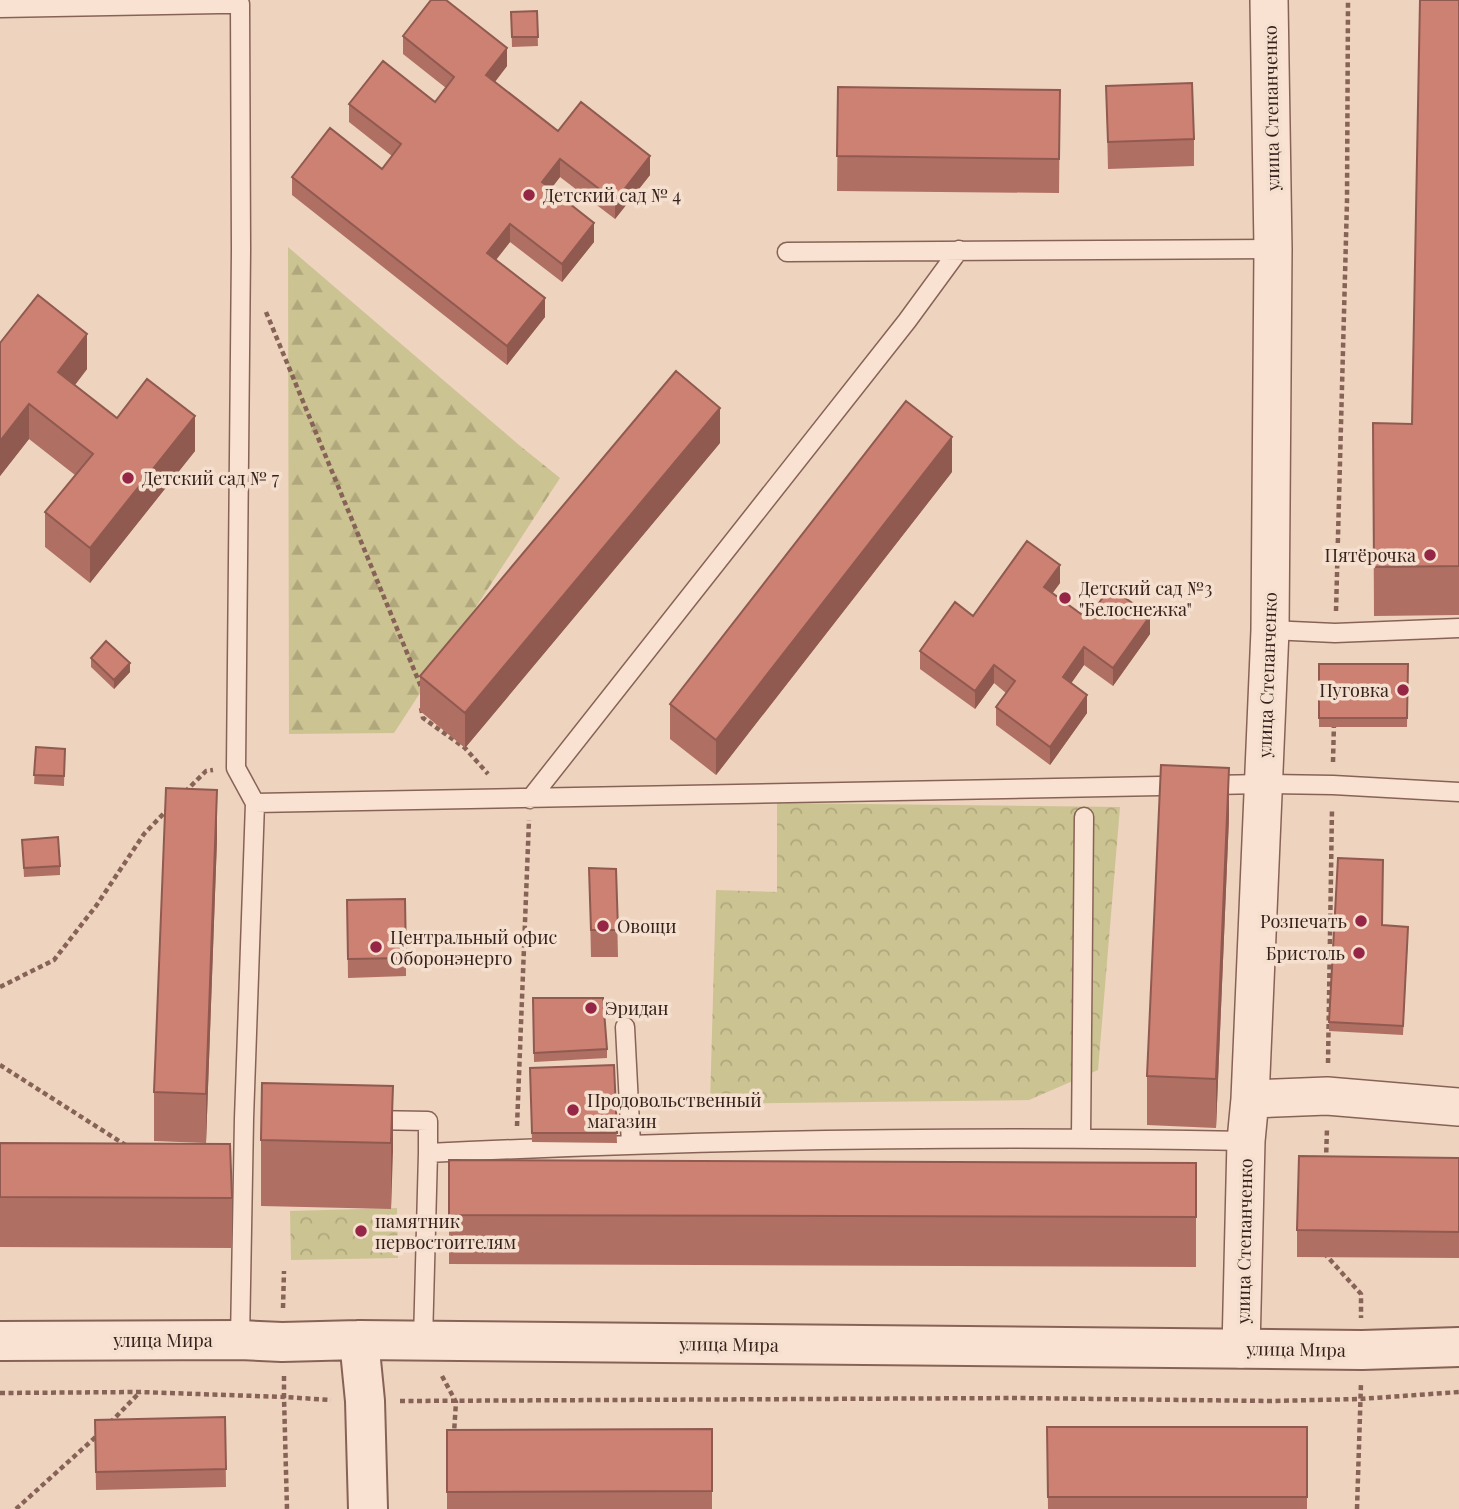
<svg xmlns="http://www.w3.org/2000/svg" width="1459" height="1509" font-family="'Playfair Display',serif">
<defs>
<pattern id="forest-firs" width="22" height="20" patternUnits="userSpaceOnUse" patternTransform="scale(1.75)"><rect width="22" height="20" fill="#ccc392"/><path d="M5 1l3.5 6h-7zM16 11l3.5 6h-7z" fill="#b0a77d"/></pattern>
<pattern id="park-crowns" width="20" height="18" patternUnits="userSpaceOnUse" patternTransform="scale(1.75)"><rect width="20" height="18" fill="#ccc392"/><path d="M2 6a3 3 0 1 1 6 0M12 15a3 3 0 1 1 6 0" fill="none" stroke="#b0a77d"/></pattern>
</defs>
<rect width="100%" height="100%" fill="#eed3be"/>
<path fill="url(#forest-firs)" d="M288 247 519 445 560 478 394 733 289 734Z"/>
<path fill="url(#park-crowns)" d="M777 803 1120 807 1098 1070 1029 1100 710 1104 716 890 777 892Z
M397 1208 398 1258 291 1260 290 1211Z"/>
<g fill="none" stroke-linecap="round" stroke-linejoin="round">
<defs>
<path id="service" d="M219 0V4H240L241 250 236 768 255 803 244 1119 240 1340
M0 8 219 4
M787 252 1273 249
M1270 630 1335 633 1459 628
M530 799 907 321 959 250
M255 803 1264 784 1333 785 1459 792
M625 1027 631 1144
M369 1120 428 1121V1153
M1081 1137 1084 817
M423 1341 428 1153C700 1140 974 1135 1246 1141"/>
<path id="minor" d="M1250 1099 1327 1096 1459 1107
M1241 1349 1246 1141 1250 1099 1270 630 1273 249 1269 0"/>
<path id="tertiary" d="M359 1340 365 1401 368 1509
M0 1341 240 1340 282 1342 359 1340 1362 1350 1459 1347"/>
</defs>
<use href="#service" stroke="#876357" stroke-width="21"/>
<use href="#minor" stroke="#876357" stroke-width="40"/>
<use href="#tertiary" stroke="#876357" stroke-width="42"/>
<path stroke="#876357" stroke-width="4.5" stroke-dasharray="5 3.5" stroke-linecap="butt" d="M266 312 422 689
M1336 611 1347 201 1348 0
M421 708 423 718 465 748 488 774
M1333 762 1334 722
M185 792 206 771 213 770
M0 987 54 960 96 906 144 834 169 808
M1328 1063 1332 809
M0 1065 127 1146
M517 1126 529 820
M1326 1161 1327 1128
M1324 1253 1361 1294V1318
M283 1308 284 1271
M284 1376V1397L331 1400
M442 1376 456 1402 454 1433
M0 1393 140 1392 284 1397 287 1509
M400 1401 1018 1398 1270 1401 1360 1399 1459 1392
M110 1423 140 1392
M16 1509 99 1434
M1357 1509 1361 1383"/>
<use href="#service" stroke="#f9e2d1" stroke-width="18"/>
<use href="#minor" stroke="#f9e2d1" stroke-width="37"/>
<use href="#tertiary" stroke="#f9e2d1" stroke-width="38"/>
</g>
<path fill="#b06f63" d="M1459 0V615L1374 616 1373 423 1412 424Z
M537 11 538 46 512 47 511 12Z
M403 36 507 66 495 82 558 131 650 175 615 219 560 177 550 189 594 242 562 282 510 242 496 260 545 317 507 365 292 195V177L382 169 392 156 349 122V104L435 102 446 88 403 54Z
M1106 86 1194 139V166L1108 169Z
M838 87 1060 90 1059 193 837 191Z
M0 343 87 369 75 385 117 418 195 451 90 583 45 547V512L75 475 29 439 0 476Z
M720 443 465 748 420 711V676Z
M952 472 716 775 670 739V704Z
M1060 583 1052 593 1088 619 1150 634 1113 686 1084 665 1071 683 1087 713 1050 765 996 725V707L1006 693 994 683 975 709 920 669V651L973 616Z
M91 658 130 672 114 689 91 667Z
M1319 664H1408L1407 727H1319Z
M36 747 65 749 64 786 34 784Z
M1229 817 1216 1128 1147 1125V1076Z
M217 839 206 1143 154 1141V1092Z
M22 840 60 866V875L24 877Z
M589 868 616 869 618 957H591Z
M347 900 406 958V976L348 978Z
M1382 925 1408 936 1403 1035 1329 1031V1022Z
M533 998 607 1049V1058L534 1062Z
M614 1065 617 1143 532 1142 530 1068Z
M393 1086 391 1209 261 1206V1140Z
M0 1143 232 1198V1248L0 1247Z
M1459 1158V1258L1297 1257V1230Z
M449 1160 1196 1163V1267L449 1264Z
M225 1417 226 1487 96 1490 95 1420Z
M1047 1427H1307V1509H1048Z
M712 1429V1509H447V1430Z"/>
<path fill="#905a50" d="M507 48V66L486 93V75Z
M650 156V175L615 219V201Z
M560 159V177L542 201V182Z
M594 223V242L562 282V264Z
M510 224V242L487 271V253Z
M545 298V317L507 365V346Z
M87 334V369L58 407V372Z
M29 404V439L0 476V441Z
M720 408V443L465 748V713Z
M195 416V451L90 583V548Z
M952 437V472L716 775V740Z
M1060 565V583L1044 605V587Z
M1150 616V634L1113 686V668Z
M1084 647V665L1063 695V677Z
M130 663V672L114 689V680Z
M994 665V683L975 709V691Z
M1087 695V713L1050 765V747Z
M1229 768V817L1216 1128V1079Z
M217 790V839L206 1143V1094Z
M393 1086V1152L391 1209V1143Z"/>
<path fill="#cd8173" stroke="#905a50" stroke-width="2" d="M431 0H446L507 48 486 75 558 131 581 102 650 156 615 201 560 159 542 182 594 223 562 264 510 224 487 253 545 298 507 346 292 177 330 128 382 169 401 144 349 104 383 61 435 102 454 77 403 36Z
M1420 0H1459V566L1374 567 1373 423 1412 424Z
M537 11 538 37H512L511 12Z
M1192 83 1194 139 1108 142 1106 86Z
M838 87 1060 90 1059 159 837 156Z
M38 295 87 334 58 372 117 418 147 379 195 416 90 548 45 512 93 454 29 404 0 441V343Z
M676 371 720 408 465 713 420 676Z
M906 401 952 437 716 740 670 704Z
M1027 541 1060 565 1044 587 1088 619 1110 587 1150 616 1113 668 1084 647 1063 677 1087 695 1050 747 996 707 1015 681 994 665 975 691 920 651 955 602 973 616Z
M106 641 130 663 114 680 91 658Z
M1319 664H1408L1407 718H1319Z
M36 747 65 749 64 776 34 775Z
M1161 765 1229 768 1216 1079 1147 1076Z
M166 788 217 790 206 1094 154 1092Z
M58 837 60 866 24 868 22 840Z
M1338 858 1383 860 1382 925 1408 927 1403 1026 1329 1022Z
M589 868 616 869 618 930H591Z
M405 899 406 958 348 959 347 900Z
M533 998H603L607 1049 534 1053Z
M614 1065 617 1133H532L530 1068Z
M262 1083 393 1086 391 1143 261 1140Z
M0 1143 230 1144 232 1198 0 1197Z
M1299 1156 1459 1158V1232L1297 1230Z
M449 1160 1196 1163V1217L449 1215Z
M225 1417 226 1469 96 1472 95 1420Z
M1047 1427H1307V1497H1048Z
M712 1429V1491L447 1492V1430Z"/>
<g fill="#962645" stroke="#f5dfce" stroke-width="2.5">
<circle cx="529" cy="195" r="7"/>
<circle cx="128" cy="478" r="7"/>
<circle cx="1430" cy="555" r="7"/>
<circle cx="1065" cy="598" r="7"/>
<circle cx="1403" cy="690" r="7"/>
<circle cx="1361" cy="921" r="7"/>
<circle cx="603" cy="926" r="7"/>
<circle cx="376" cy="947" r="7"/>
<circle cx="1359" cy="953" r="7"/>
<circle cx="591" cy="1008" r="7"/>
<circle cx="573" cy="1110" r="7"/>
<circle cx="361" cy="1231" r="7"/>
</g>
<g text-anchor="middle" dominant-baseline="central" stroke-width="7" stroke-linejoin="round" paint-order="stroke">
<g font-size="18" fill="#36211c" stroke="#f5dfce">
<text transform="translate(1271 108) rotate(-91)">улица Степанченко</text>
<text transform="translate(1267 675) rotate(-88)">улица Степанченко</text>
<text transform="translate(1244 1241) rotate(-89)">улица Степанченко</text>
<text x="163" y="1340">улица Мира</text>
<text transform="translate(729 1344) rotate(1)">улица Мира</text>
<text transform="translate(1296 1349) rotate(1)">улица Мира</text>
</g>
<g font-size="18" fill="#36211c" stroke="#f5dfce" text-anchor="start">
<text x="543" y="195">Детский сад № 4</text>
<text x="142" y="478">Детский сад № 7</text>
<text x="1416" y="555" text-anchor="end">Пятёрочка</text>
<text x="1079" y="588">Детский сад №3<tspan x="1079" dy="21">"Белоснежка"</tspan></text>
<text x="1389" y="690" text-anchor="end">Пуговка</text>
<text x="1347" y="921" text-anchor="end">Розпечать</text>
<text x="617" y="926">Овощи</text>
<text x="390" y="937">Центральный офис<tspan x="390" dy="21">Оборонэнерго</tspan></text>
<text x="1345" y="953" text-anchor="end">Бристоль</text>
<text x="605" y="1008">Эридан</text>
<text x="587" y="1100">Продовольственный<tspan x="587" dy="21">магазин</tspan></text>
<text x="375" y="1221">памятник<tspan x="375" dy="21">первостоителям</tspan></text>
</g>
</g>
</svg>
